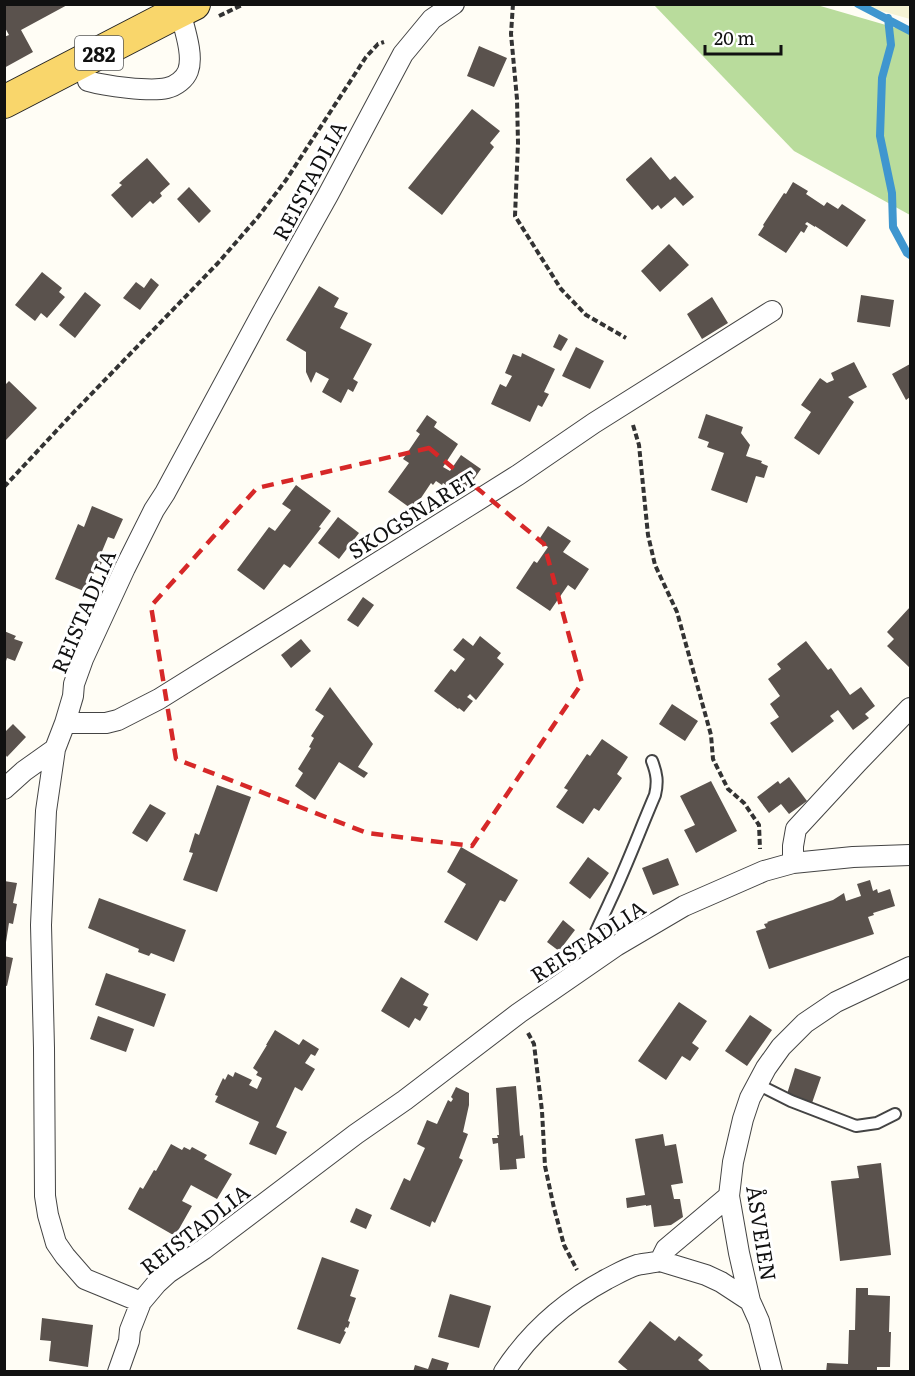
<svg xmlns="http://www.w3.org/2000/svg" width="915" height="1376" font-family="Literata,serif">
<rect width="100%" height="100%" fill="#fffdf5"/>
<path fill="#f6f3d4" d="M860 5H910V19Z"/>
<path fill="#b9dc9c" d="M654 5H817L910 32V215L794 151Z"/>
<g fill="none" stroke-linecap="round" stroke-linejoin="round">
<path stroke="#3f96cf" stroke-width="8" d="M858 4 910 31
M888 18 891 45 882 78 880 136 892 193 893 227 907 253 910 255"/>
</g>
<path fill="#5a524d" d="M4 4H69L21 30 33 52 4 68V37L9 35 4 26Z
M479 46 507 58 494 87 467 76Z
M472 109 500 131 490 143 494 147 442 215 408 188Z
M651 157 670 180 675 176 694 197 683 206 675 197 661 209 658 205 652 210 626 180V179Z
M147 158 170 184 160 193 162 196 153 204 150 201 132 218 111 195 122 185 119 183Z
M793 182 808 191 806 194 824 206 827 202 838 209 842 204 866 220 847 247 815 226V227L807 222 805 224 808 226 804 233 801 231 786 253 758 235 764 226 763 225 784 193 786 194Z
M189 187 211 211 199 223 177 199Z
M669 244 689 265 660 292 641 271Z
M42 272 62 288 59 292 65 297 47 318 41 313 35 321 15 305Z
M151 278 159 285 140 310 123 298 136 282 144 288Z
M319 286 339 298 334 307 348 313 340 328 372 344 353 379 358 382 353 392 348 389 341 403 322 392 329 379 316 372 311 383 306 372V352L286 340Z
M85 292 101 305 75 338 59 325Z
M861 295 894 300 890 327 857 322Z
M712 297 728 323 702 339 687 314Z
M559 334 568 339 561 351 553 347Z
M576 347 604 361 590 389 562 376Z
M522 353 555 369 544 392 549 394 542 407 538 405 530 422 491 404 500 384 506 387 512 376 505 373 513 354 521 357Z
M854 362 867 387 848 397 854 402 819 455 794 438 811 412 801 405 820 378 827 383 834 380 831 373Z
M910 364V397L906 400 892 374Z
M9 381 37 408 4 442V386Z
M706 414 743 427 741 433 750 445 746 456 762 461 761 463 768 466 764 478 756 476 747 503 711 490 724 453 707 447 709 442 698 438Z
M427 415 437 422 434 427 458 444 443 467 450 471 461 455 481 469 462 496 443 483 442 485 436 481 433 485 431 483 413 510 388 492 409 463 403 459 420 434 416 431Z
M296 485 331 511 319 527 321 528 290 568 284 564 264 590 237 570 269 527 275 531 291 510 282 504Z
M92 506 123 519 114 539 108 537 98 561 102 562 98 571 95 570 86 592 55 579 78 524 84 527Z
M338 517 359 533 339 559 318 543Z
M548 526 571 541 563 552 589 569 575 590 568 585 550 611 516 588 534 561 537 563 548 547 538 541Z
M363 597 374 605 358 627 347 620Z
M910 607V668L887 646 894 639 887 632Z
M4 631 16 636 14 639 23 642 15 661 7 658 5 664Z
M480 636 501 653 497 658 504 664 476 700 470 694 467 697 473 701 464 712 459 708 458 709 434 691 451 669 455 672 465 659 453 650 463 638 473 646Z
M301 639 311 651 291 668 281 655Z
M806 641 828 670 831 668 850 695 861 687 875 706 865 714 869 718 853 730 838 710 830 716 834 721 792 753 770 723 779 717 770 704 780 696 768 679 781 669 777 664Z
M330 687 373 744 358 767 368 773 364 778 339 762 315 800 295 786 303 773 298 769 311 748 309 747 314 738 311 736 324 716 315 710Z
M672 704 698 721 685 741 659 724Z
M13 724 26 737 7 757 5 754V732Z
M602 739 628 757 617 774 622 778 599 811 594 808 583 824 556 807 568 790 564 788 587 754 590 756Z
M789 777 807 801 789 814 781 804 769 813 757 797 778 781 780 784Z
M711 781 737 831 696 853 684 830 695 825 680 796Z
M217 785 251 797 217 892 183 880 193 853 189 852 195 833 199 835Z
M150 804 166 813 147 842 132 833Z
M461 847 518 880 505 902 500 900 477 941 444 922 466 884 447 872Z
M588 857 609 873 590 899 569 883Z
M668 858 679 885 653 895 642 868Z
M870 880 873 891 877 889 878 893 890 889 895 906 873 913 874 915 868 917 874 934 769 969 756 931 766 928 764 924 768 923 767 922 833 900 844 893 846 901 861 896 857 884Z
M4 881 17 883 13 903 17 904 13 924 9 923 6 942H4Z
M99 898 186 930 174 962 151 953 149 956 138 952 139 949 88 928Z
M563 920 575 930 559 951 547 942Z
M4 956 13 958 7 986 4 985Z
M106 973 166 994 154 1027 95 1005Z
M401 977 429 994 423 1005 428 1007 420 1021 415 1018 409 1028 381 1011Z
M679 1002 707 1021 692 1043 699 1048 690 1061 682 1056 666 1080 638 1061Z
M750 1015 772 1030 747 1066 725 1051Z
M98 1016 134 1029 126 1052 90 1039Z
M275 1030 299 1045 303 1039 319 1049 315 1056 311 1054 305 1063 315 1069 302 1091 295 1087 276 1127 287 1132 276 1155 249 1144 259 1122 215 1102 218 1096 215 1095 223 1078 225 1080 228 1074 233 1077 235 1072 252 1080 249 1085 257 1089 262 1078 256 1075 258 1072 253 1068 267 1045H266Z
M795 1068 821 1077 812 1103 787 1094Z
M516 1086 520 1136 523 1135 525 1158 516 1159 517 1169 500 1170 498 1143 493 1144 492 1138H498L497 1135H499L496 1088Z
M456 1087 469 1093V1105L463 1132 468 1134 459 1158 463 1160 435 1223 432 1221 430 1227 390 1209 404 1178 410 1181 425 1148 417 1144 427 1120 437 1124 448 1100 451 1102 453 1099 451 1097Z
M663 1134 665 1146 676 1144 683 1183 671 1185 674 1199H680L683 1217 671 1225 654 1227 651 1205 646 1206V1205L627 1208 626 1198 645 1195 635 1139Z
M171 1144 182 1150 184 1147 190 1150 192 1147 207 1155 204 1159 232 1174 217 1199 191 1185 182 1201 192 1206 175 1236 128 1209 140 1187 143 1189 154 1170 156 1171Z
M881 1163 891 1255 840 1261 831 1181 859 1178 857 1166Z
M356 1208 372 1215 366 1229 350 1222Z
M322 1257 359 1270 350 1296 356 1298 348 1321 350 1322 348 1328 346 1327 344 1331 346 1332 340 1344 297 1329Z
M856 1288H868V1295L890 1296 889 1332H891L890 1367H877V1372H826L827 1363 848 1364 849 1330H855Z
M450 1294 491 1306 479 1348 438 1337Z
M42 1318 93 1325 88 1367 49 1361 51 1341 40 1340Z
M650 1321 675 1341 679 1336 703 1355 698 1360 712 1372H630L618 1362Z
M432 1358 449 1363 446 1372H413L415 1365 428 1369Z"/>
<g fill="none" stroke-linecap="round" stroke-linejoin="round">
<defs>
<path id="service" d="M585 968C588 943 601 922 611 899 627 865 640 830 655 795 658 782 657 774 652 761
M757 1084 791 1101 856 1126 877 1123 895 1114"/>
<path id="minor" d="M454 4 432 19 403 54 328 195 261 315 165 493 154 510 125 568 83 659 74 684 73 696 65 723 55 749 46 811 41 925 44 1048 45 1196 48 1215 56 1243 65 1256 85 1279 141 1302 157 1283 168 1273 204 1249 356 1134 405 1100 519 1013 616 946 684 906 764 871 793 863 853 857 910 855
M88 81C105 86 150 92 167 88 176 86 185 79 188 71 194 55 184 28 180 11
M65 723H106L118 720 159 699 467 507 518 475 594 423 772 311
M4 789 24 771 55 749
M793 863V846L796 829 857 763 910 708
M660 1261 706 1275 721 1282 750 1301
M118 1372 129 1341 130 1330 141 1302
M504 1372C530 1332 566 1301 607 1279 617 1274 627 1268 637 1265 645 1263 653 1263 660 1261L666 1249 729 1196
M772 1372 759 1321 750 1301 739 1253 729 1196 733 1162 743 1119 750 1098 766 1068 781 1047 805 1023 836 1002 910 967"/>
<path id="primary" d="M4 102 170 16 194 4"/>
</defs>
<use href="#service" stroke="#444" stroke-width="14"/>
<use href="#minor" stroke="#444" stroke-width="22"/>
<use href="#primary" stroke="#222" stroke-width="34"/>
<path stroke="#333" stroke-width="4" stroke-dasharray="6 3" stroke-linecap="butt" d="M513 4 511 34 517 99 518 143 515 216 561 289 586 315 626 338
M219 16 244 4
M633 425 639 445 648 535 655 565 677 612 711 735 713 759 728 789 744 803 759 825 760 849
M4 487 73 413 218 263 258 217 286 180 366 57 378 44 384 42
M528 1033 534 1044 542 1111 545 1166 554 1208 564 1245 577 1270"/>
<use href="#service" stroke="#fff" stroke-width="10"/>
<use href="#minor" stroke="#fff" stroke-width="20"/>
<use href="#primary" stroke="#f9d66b" stroke-width="32"/>
</g>
<path fill="none" stroke="#d62828" stroke-width="4.5" stroke-dasharray="12 8" stroke-linejoin="round" d="M429 448 544 544 582 683 472 846 367 833 176 759 151 606 257 488Z"/>
<g text-anchor="middle" dominant-baseline="central" stroke-width="6" stroke-linejoin="round" paint-order="stroke">
<rect fill="#fff" stroke="#585858" stroke-width="1.5" x="75" y="36" width="48" height="34" rx="4.5"/>
<g font-size="20" font-weight="bold" fill="#111">
<text x="99" y="53">282</text>
</g>
<g font-size="21" fill="#111" stroke="#fff">
<text transform="translate(308 180) rotate(-62)">REISTADLIA</text>
<text transform="translate(412 513) rotate(-32)">SKOGSNARET</text>
<text transform="translate(82 611) rotate(-67)">REISTADLIA</text>
<text transform="translate(587 940) rotate(-33)">REISTADLIA</text>
<text transform="translate(194 1228) rotate(-38)">REISTADLIA</text>
<text transform="translate(763 1233) rotate(81)">ÅSVEIEN</text>
</g>
</g>
<rect width="915" height="1376" fill="none" stroke="#111111" stroke-width="12"/>
<path d="M705 45v9h76v-9" fill="none" stroke="#111111" stroke-width="3"/>
<text x="714" y="45" font-size="18" fill="#111111" stroke="#ffffff" stroke-width="4.5" paint-order="stroke">20 m</text>
</svg>
